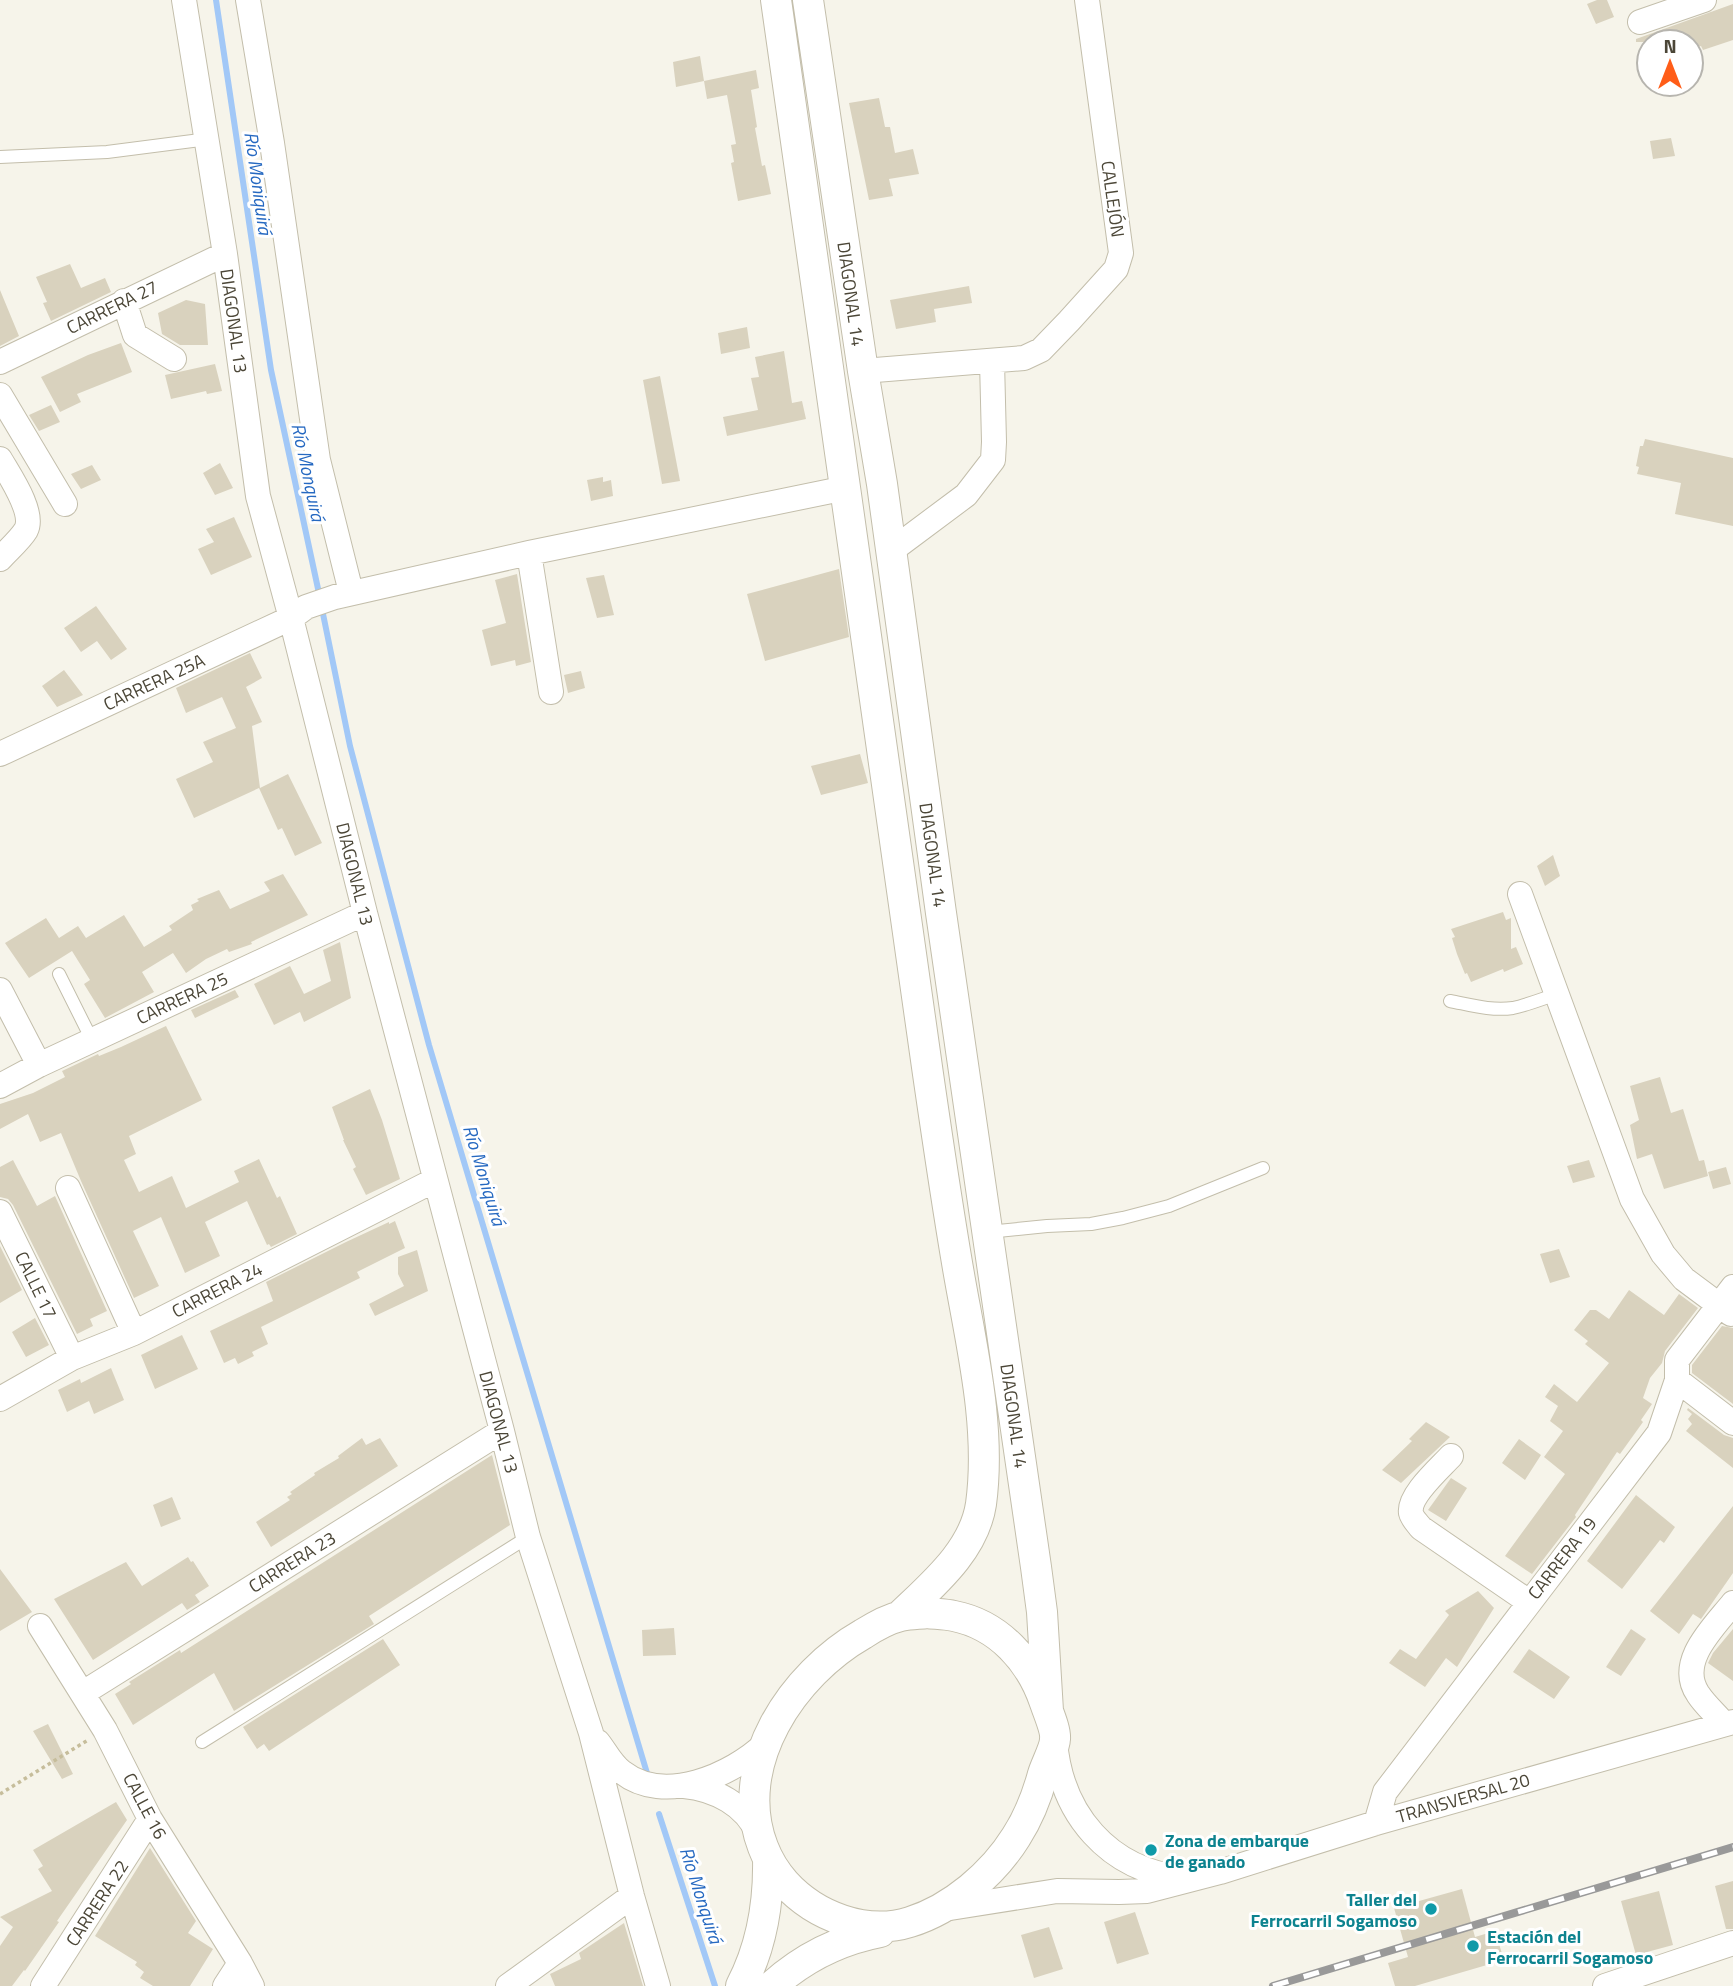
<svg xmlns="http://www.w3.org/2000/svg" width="1733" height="1986" font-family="'Titillium Web',sans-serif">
<rect width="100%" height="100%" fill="#f6f4ea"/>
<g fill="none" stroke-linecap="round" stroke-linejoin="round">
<path stroke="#a2c8f7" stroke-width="6" d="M216 0 271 370 320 598
M322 609 350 746 429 1045 647 1773
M659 1814 715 1986"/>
</g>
<path fill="#d9d2be" d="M1597 0H1607L1614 17 1596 24 1587 4Z
M1733 4V40L1703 50 1701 46 1691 49V42H1636V39Z
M700 56 704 81 676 87 673 62Z
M756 70 759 88 751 90 757 127 755 128 762 166 765 165 771 194 738 201 731 163 734 162 731 145 736 144 727 95 707 99 704 81Z
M879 98 885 127H890L895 153 913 149 919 174 889 179 893 196 869 200 849 103Z
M1671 138 1675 156 1653 159 1650 141Z
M70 264 81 288 105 278 111 292 51 321 43 303 47 302 36 277Z
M969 286 972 303 934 309 936 322 896 329 890 300Z
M0 290 19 336 0 346Z
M186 300 205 304 208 345H180L162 334 158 313Z
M747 327 750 348 721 354 718 333Z
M121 343 132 372 77 394 81 402 60 412 41 377 88 355Z
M784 351 792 403 802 401 806 419 727 436 723 417 758 410 751 378 759 377 755 357Z
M215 364 222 391 207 394 206 391 171 399 165 375Z
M660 376 680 481 662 484 643 380Z
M51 405 60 422 39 431 29 415Z
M1645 439 1733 458V526L1675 514 1681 483 1637 474 1639 467 1636 466 1640 446H1643Z
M220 463 233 488 215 495 203 473Z
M92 465 101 480 81 489 71 474Z
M603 477V482L611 480 613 496 591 501 587 480Z
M234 517 252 557 211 575 198 549 214 542 206 529Z
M839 569 849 637 765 661 747 594Z
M517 574 531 662 516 666 515 660 491 666 482 630 506 623 495 580Z
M604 575 614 615 597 618 586 578Z
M96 606 127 649 111 660 97 641 81 652 64 628Z
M250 653 262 678 246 687 262 722 252 726 260 788 288 774 322 843 295 856 282 828 278 830 259 788 194 818 176 779 213 762 203 742 236 728 222 697 186 713 176 688Z
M64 670 83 695 57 707 42 686Z
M581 671 585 688 568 693 564 675Z
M860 754 868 783 821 795 811 766Z
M1553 855 1560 876 1545 886 1537 866Z
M283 874 308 915 251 942 252 944 229 952 227 949 206 959 186 973 173 953 142 972 154 992 105 1018 84 984 90 980 72 951 29 978 5 943 46 918 59 938 78 926 86 938 124 915 144 947 172 930 169 926 193 910 191 905 199 901 197 899 219 890 230 909 270 891 264 882Z
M1503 912 1506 920 1511 918V949L1516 947 1523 964 1504 972 1503 969 1471 982 1467 973 1465 974 1457 954 1452 938 1455 937 1451 929Z
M340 942 351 998 304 1022 300 1012 274 1025 254 984 290 966 304 994 331 981 323 950Z
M235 990 239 997 195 1018 191 1010Z
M166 1026 202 1100 129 1136 136 1154 124 1160 139 1192 172 1176 186 1208 239 1182 234 1171 259 1159 277 1198 280 1196 297 1234 271 1247 269 1244 267 1245 247 1201 205 1222 220 1256 185 1273 161 1217 133 1231 159 1286 134 1298 81 1181 61 1133 40 1142 28 1114 0 1129V1104L33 1093 65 1077 62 1071 98 1054 99 1056 121 1047Z
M1660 1077 1671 1113 1683 1109 1699 1161 1704 1160 1708 1176 1664 1189 1652 1154 1637 1159 1630 1125 1639 1120 1630 1086Z
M370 1089 382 1120 400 1179 366 1195 353 1169 356 1167 343 1140H344L332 1107Z
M13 1160 37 1206 55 1196 107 1311 90 1319 93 1326 77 1334 13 1205 8 1199 0 1197V1167Z
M1589 1160 1595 1177 1573 1183 1567 1166Z
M1726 1167 1731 1184 1713 1189 1708 1172Z
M395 1221 405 1248 357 1272 360 1278 261 1327 268 1344 252 1352 254 1356 238 1364 235 1358 224 1363 210 1331 273 1301 266 1282 346 1242 389 1222V1224Z
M0 1246 22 1290 0 1303Z
M1559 1249 1570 1277 1550 1283 1540 1254Z
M417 1250 428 1291 375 1316 369 1304 404 1286 398 1274V1257Z
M1629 1290 1664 1315 1679 1294 1698 1308 1665 1351 1662 1363 1650 1378 1643 1398 1652 1404 1641 1420 1643 1422 1620 1454 1617 1452 1575 1515 1576 1517 1532 1574 1505 1556 1565 1474 1544 1457 1563 1431 1550 1421 1558 1406 1545 1397 1554 1384 1577 1402 1609 1363 1585 1344 1588 1341 1574 1330 1590 1310H1596L1609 1319Z
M35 1318 49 1345 26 1357 12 1332Z
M1722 1326 1733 1328V1404L1692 1373V1365Z
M182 1335 198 1369 155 1389 141 1355Z
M111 1368 124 1400 94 1414 89 1401 67 1412 58 1390 80 1379 81 1383Z
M1688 1408 1724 1435 1733 1438V1468L1686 1431 1692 1424 1688 1419 1692 1414 1687 1410Z
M1426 1422 1450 1437 1401 1483 1382 1470 1412 1441 1409 1439Z
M362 1438 366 1445 380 1438 398 1466 271 1547 256 1522 290 1500 287 1497 292 1494 290 1492 315 1475 314 1473 339 1458 338 1456Z
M1519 1439 1541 1455 1525 1480 1502 1463Z
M492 1455 510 1525 369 1616 374 1624 234 1711 214 1673 133 1725 115 1694 131 1684 129 1682 180 1650 181 1653Z
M1451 1478 1467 1488 1446 1521 1428 1510Z
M1636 1495 1675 1527 1664 1543 1660 1540 1622 1589 1587 1561Z
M172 1497 181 1519 161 1527 153 1505Z
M1733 1506V1573L1701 1619 1693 1614 1679 1634 1650 1611Z
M188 1557 191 1562 193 1561 209 1586 195 1595 200 1602 187 1610 182 1603 93 1660 54 1599 126 1562 142 1586Z
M0 1569 32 1612 0 1631Z
M1478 1591 1494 1608 1457 1667 1446 1658 1425 1687 1389 1663 1400 1649 1416 1659 1449 1615 1445 1611Z
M674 1628 676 1655 643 1656 642 1630Z
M1631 1629 1646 1639 1621 1676 1606 1667Z
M1733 1629V1681L1708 1663 1713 1653Z
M383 1639 400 1665 269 1751 264 1744 257 1749 243 1727Z
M1529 1649 1570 1677 1554 1699 1513 1672Z
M48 1724 73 1774 62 1779 33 1731Z
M116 1802 127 1820 57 1921 59 1922 25 1971 24 1970 12 1986H0V1946L13 1927 0 1917 52 1891 38 1869 43 1866 33 1850Z
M150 1848 196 1921 188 1933 213 1949 190 1986H153L140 1978 144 1972 135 1965 137 1962 95 1936Z
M1733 1881V1929H1726L1715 1886Z
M1462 1889 1475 1937 1495 1931 1504 1960 1415 1986H1395L1388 1963 1408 1957 1394 1908Z
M1659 1891 1673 1945 1636 1955 1621 1901Z
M1135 1912 1149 1954 1117 1964 1104 1922Z
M624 1923 643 1986H555L550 1974 581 1959 579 1953Z
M1049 1927 1063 1969 1034 1978 1021 1935Z"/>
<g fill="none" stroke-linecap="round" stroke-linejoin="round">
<defs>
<path id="service" d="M0 157 107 152 208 139
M59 974 92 1040
M1450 1001C1471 1005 1491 1011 1513 1008 1527 1005 1542 999 1557 994
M988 1232 1047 1226 1091 1224 1123 1218 1169 1206 1263 1168
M202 1742 528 1537"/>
<path id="minor" d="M184 0 225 254 258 496 291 618 365 913 502 1431 528 1537 591 1733 632 1896 658 1986
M248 0 272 143 318 460 351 592
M1640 22 1704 0
M124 301 135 335 174 359
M0 362 225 254
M863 371 1024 358 1041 350 1069 321 1116 269 1121 253 1087 0
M0 395 65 504
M0 459C9 475 35 512 26 530 20 540 8 550 0 559
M891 551 966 495 993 460 994 442 992 361
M529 553 551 692
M0 754 291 618 306 607 335 597 529 553 846 488
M1520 894 1632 1199 1663 1254 1684 1279 1731 1314
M0 990 39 1065
M0 1086 39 1065 365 913
M68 1188 134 1333
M0 1212 72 1358
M1677 1380 1733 1423
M0 1399 72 1358 134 1333 435 1180
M1451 1456C1439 1469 1408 1496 1411 1513 1412 1518 1417 1523 1421 1528L1529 1602
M40 1626 105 1730 150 1819 240 1963 252 1986
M83 1693 502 1431
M1724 1724C1716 1714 1705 1705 1698 1694 1676 1662 1714 1627 1733 1603
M1055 1741C1061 1814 1108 1870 1183 1878
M598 1742C606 1752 611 1764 622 1772 664 1805 731 1776 766 1743
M684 1786C715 1789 746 1805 758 1834
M1376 1823 1385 1792 1659 1433 1677 1380V1360L1733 1287
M944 1909 1057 1891 1119 1892 1147 1891 1220 1872 1376 1823 1733 1722
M43 1986 150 1819
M225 1986 240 1963
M508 1986 632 1896
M1605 1986 1733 1943"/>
<path id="tertiary" d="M776 0C826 358 878 716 928 1074 938 1143 948 1212 960 1280 973 1353 991 1430 981 1504 974 1551 932 1585 900 1616
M808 0 863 371 882 484 941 913 1036 1567 1042 1612 1048 1711
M927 1613C936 1614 945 1614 954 1616 999 1625 1031 1661 1045 1703 1048 1712 1056 1730 1055 1739 1055 1748 1046 1764 1043 1774 1037 1796 1029 1817 1016 1837 993 1874 952 1909 910 1922 866 1936 815 1916 785 1883 776 1873 768 1860 763 1847 731 1764 793 1674 863 1634 874 1627 888 1619 901 1616 910 1614 919 1614 927 1613Z
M741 1986C762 1946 769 1903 768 1858
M772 1986C803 1958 839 1940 880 1932"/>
</defs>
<use href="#service" stroke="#c3beab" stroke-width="14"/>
<use href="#minor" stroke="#c3beab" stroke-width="26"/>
<use href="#tertiary" stroke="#c3beab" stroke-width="32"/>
<path stroke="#c6bd9b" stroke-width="3.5" stroke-dasharray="3.5 3.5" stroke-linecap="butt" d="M0 1794 88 1740"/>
<use href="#service" stroke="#fff" stroke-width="12"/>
<use href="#minor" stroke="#fff" stroke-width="24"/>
<use href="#tertiary" stroke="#fff" stroke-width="30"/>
<defs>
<path id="rail" d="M1273 1986 1733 1847"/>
</defs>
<use href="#rail" stroke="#999" stroke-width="8"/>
<use href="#rail" stroke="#fff" stroke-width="5" stroke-dasharray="16" stroke-linecap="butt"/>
</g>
<g fill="#0f9aa8" stroke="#fff" stroke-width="2.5">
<circle cx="1151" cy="1850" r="7"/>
<circle cx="1431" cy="1909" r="7"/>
<circle cx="1473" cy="1946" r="7"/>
</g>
<g text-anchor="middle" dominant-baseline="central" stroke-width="6" stroke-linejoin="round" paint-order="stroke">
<g font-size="18" fill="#4b4637" stroke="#fff">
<text transform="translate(1113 199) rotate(82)">CALLEJÓN</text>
<text transform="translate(851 294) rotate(82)">DIAGONAL 14</text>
<text transform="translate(112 307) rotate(-26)">CARRERA 27</text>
<text transform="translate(234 321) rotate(82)">DIAGONAL 13</text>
<text transform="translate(154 682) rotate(-25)">CARRERA 25A</text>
<text transform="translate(933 855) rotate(82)">DIAGONAL 14</text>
<text transform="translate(355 874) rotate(76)">DIAGONAL 13</text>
<text transform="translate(182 998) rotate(-25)">CARRERA 25</text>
<text transform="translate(36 1285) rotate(64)">CALLE 17</text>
<text transform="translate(217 1290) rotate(-27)">CARRERA 24</text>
<text transform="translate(1014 1416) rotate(82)">DIAGONAL 14</text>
<text transform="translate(499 1422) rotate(75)">DIAGONAL 13</text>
<text transform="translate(1562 1558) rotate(-52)">CARRERA 19</text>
<text transform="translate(292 1562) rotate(-32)">CARRERA 23</text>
<text transform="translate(1463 1798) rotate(-16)">TRANSVERSAL 20</text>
<text transform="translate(145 1806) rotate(62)">CALLE 16</text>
<text transform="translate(97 1903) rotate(-57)">CARRERA 22</text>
</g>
<g font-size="18" font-weight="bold" fill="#0d838f" stroke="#fff" text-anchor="start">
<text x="1165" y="1840">Zona de embarque<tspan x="1165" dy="21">de ganado</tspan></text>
<text x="1417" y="1899" text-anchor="end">Taller del<tspan x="1417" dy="21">Ferrocarril Sogamoso</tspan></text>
<text x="1487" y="1936">Estación del<tspan x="1487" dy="21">Ferrocarril Sogamoso</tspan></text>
</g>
<g font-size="19" font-style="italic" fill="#2669c1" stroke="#fff">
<text transform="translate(259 183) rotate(82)">Río Moniquirá</text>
<text transform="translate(309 472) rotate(78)">Río Monquirá</text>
<text transform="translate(485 1175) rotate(73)">Río Moniquirá</text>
<text transform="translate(702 1895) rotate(72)">Río Monquirá</text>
</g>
</g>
<g transform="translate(1670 63)"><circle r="33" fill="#ffffff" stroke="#b7b5af" stroke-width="2"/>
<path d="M0-5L12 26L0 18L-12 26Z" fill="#ff5d18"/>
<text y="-10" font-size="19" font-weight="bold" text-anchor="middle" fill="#4b4637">N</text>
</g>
</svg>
